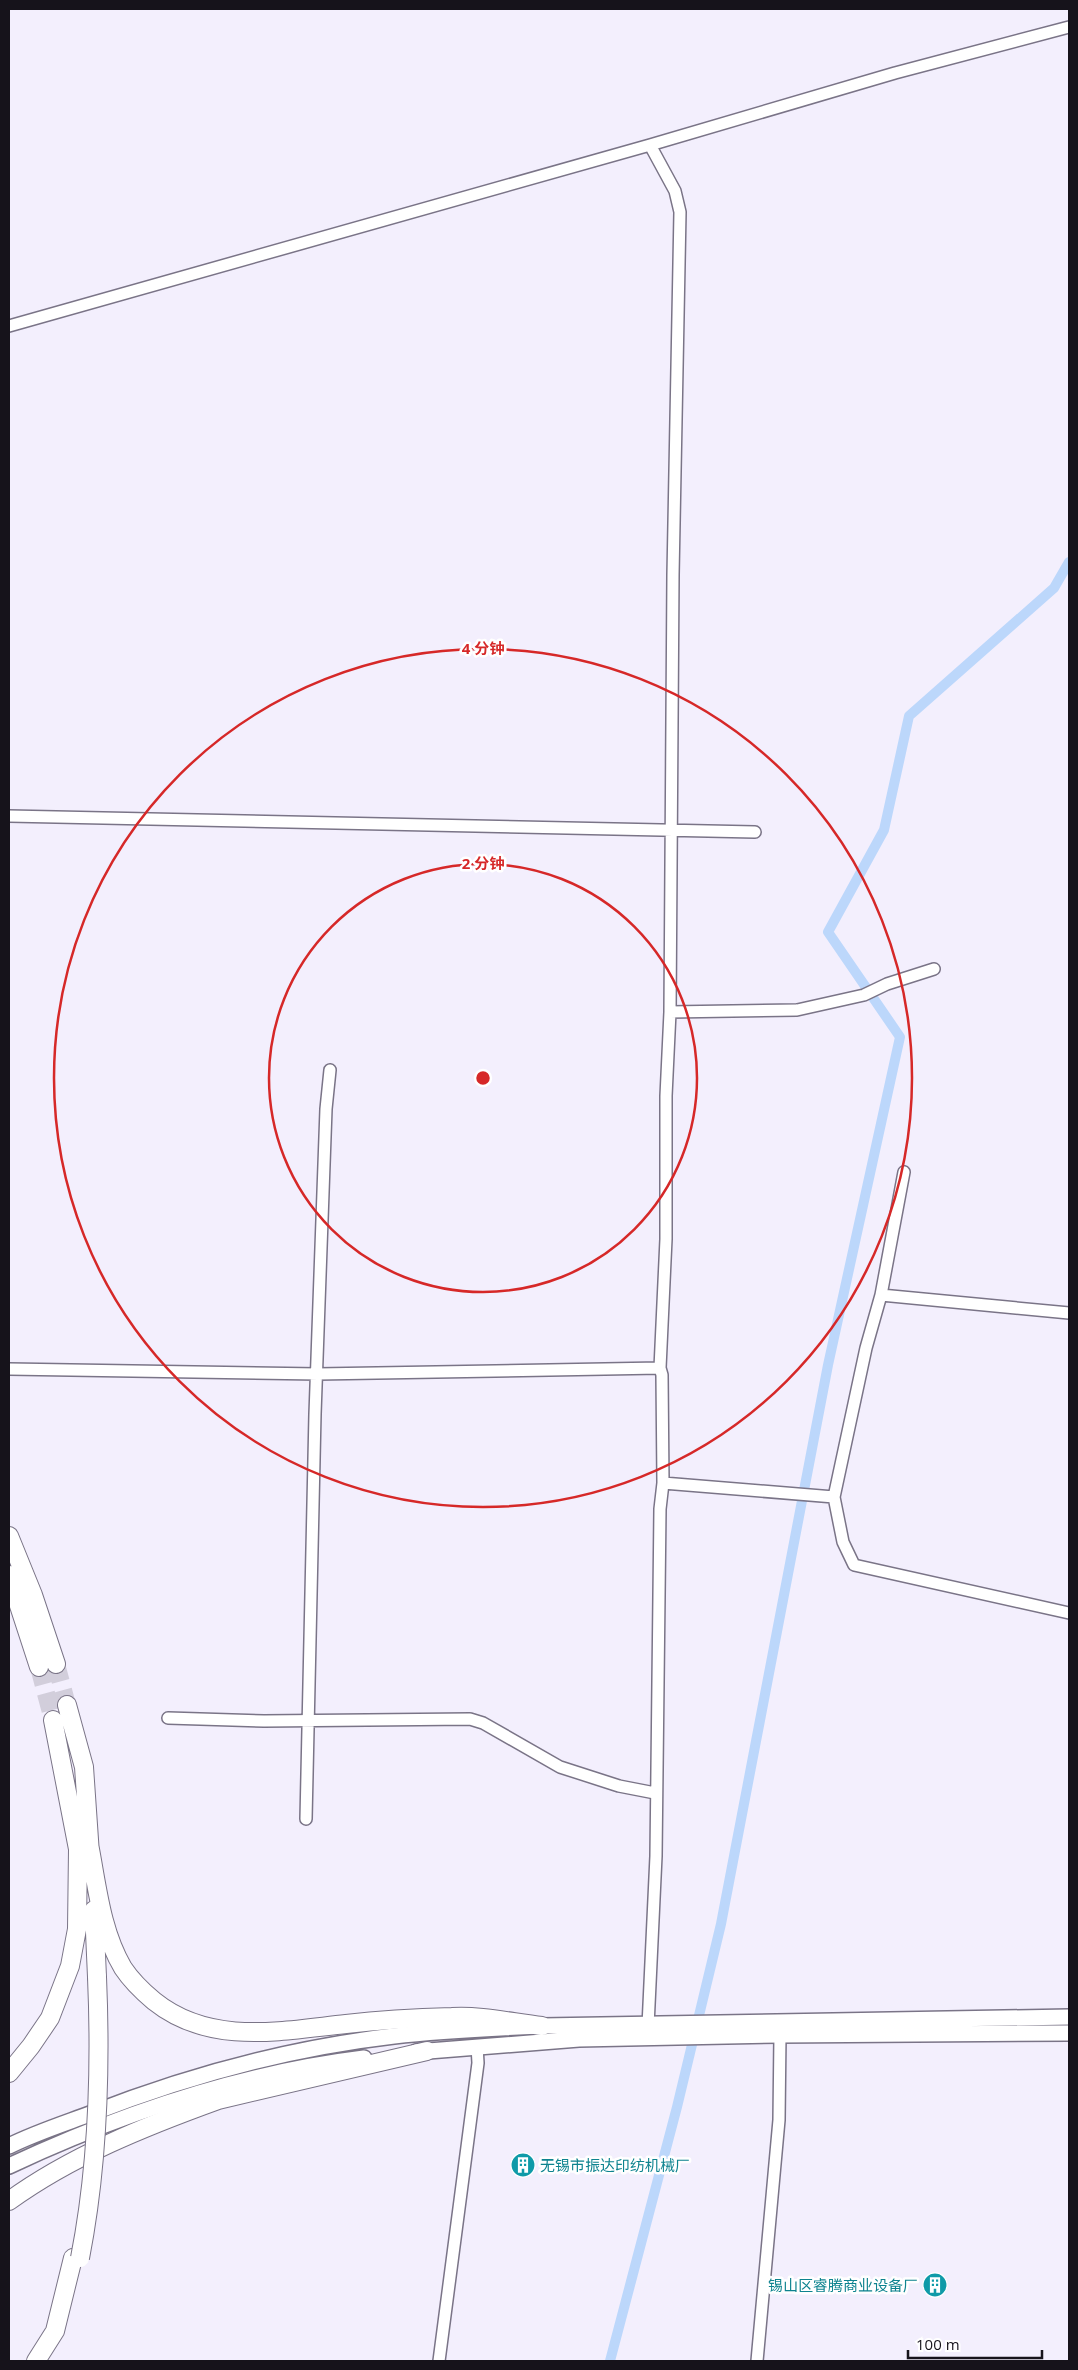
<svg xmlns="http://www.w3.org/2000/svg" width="1078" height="2370" font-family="'Open Sans','Noto Sans SC',sans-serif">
<rect width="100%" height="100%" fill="#f3effd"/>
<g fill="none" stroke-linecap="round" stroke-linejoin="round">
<path stroke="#bcd7fb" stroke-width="10" d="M610 2361 677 2107 721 1924 828 1365 900 1037 828 932 884 830 909 716 1054 588 1069 562"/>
<path stroke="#d2cedb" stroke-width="18" stroke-dasharray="18 9" stroke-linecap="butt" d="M56 1664 67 1705
M39 1667 53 1720"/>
<defs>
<path id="minor" d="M9 326 650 145 895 73 1069 27
M9 816 755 832
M670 1012 797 1010 864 995 887 984 934 969
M904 1172 881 1295 866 1348 834 1497 843 1542 854 1565 1069 1613
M881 1295 1069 1313
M9 1369 318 1374 660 1368
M663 1483 834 1497
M168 1718 264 1721 470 1719 483 1723 560 1767 619 1786 655 1793
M306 1819 315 1414 326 1109 330 1070
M648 2026 656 1856 660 1509 663 1483 662 1375 660 1368 666 1239V1096L670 1012 673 575 680 212 675 191 650 145
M439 2361 478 2063 477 2046
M757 2361 779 2120 780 2035"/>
<path id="major" d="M416 2052 579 2039 780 2035 1069 2033
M9 2146C35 2133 63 2124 90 2114 187 2076 290 2048 394 2036 443 2030 493 2028 542 2026L1069 2017
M9 2166C120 2114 241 2073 364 2058"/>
<path id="highway" d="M9 1536 33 1595 56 1664
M9 1575 39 1667
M67 1705 84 1767 90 1854
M89 1844C97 1885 101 1931 123 1968 131 1980 142 1991 154 2001 210 2046 280 2031 346 2024 381 2020 417 2018 452 2017 480 2015 514 2023 542 2026
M94 1910 97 1977
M9 2073 31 2046 50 2018 70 1966 77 1929 78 1849 53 1720
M9 2201C71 2156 146 2126 218 2100L427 2051
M36 2361 55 2331 73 2258"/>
</defs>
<use href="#minor" stroke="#7a7487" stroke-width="14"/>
<use href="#major" stroke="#7a7487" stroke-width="18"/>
<use href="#highway" stroke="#7a7487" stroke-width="20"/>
<use href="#minor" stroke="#fff" stroke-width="11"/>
<use href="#major" stroke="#fff" stroke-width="15"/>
<use href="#highway" stroke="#fff" stroke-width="18"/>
<defs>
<path id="highway-bridge" d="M80 2258C98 2166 101 2070 97 1977"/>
</defs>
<use href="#highway-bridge" stroke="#7a7487" stroke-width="20" stroke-linecap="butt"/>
<use href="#highway-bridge" stroke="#fff" stroke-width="18"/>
</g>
<g fill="none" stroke="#d62828" stroke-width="2.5">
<circle cx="483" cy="1078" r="214"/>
<circle cx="483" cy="1078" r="429"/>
</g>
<defs>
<symbol id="building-disc" viewBox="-11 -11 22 22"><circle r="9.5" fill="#0f9aa8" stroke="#fff"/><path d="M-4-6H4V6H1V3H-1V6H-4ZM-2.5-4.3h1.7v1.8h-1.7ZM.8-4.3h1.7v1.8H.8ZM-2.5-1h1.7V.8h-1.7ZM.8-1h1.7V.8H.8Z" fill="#fff"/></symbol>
</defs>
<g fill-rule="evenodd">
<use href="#building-disc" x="509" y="2151" width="28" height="28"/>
<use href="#building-disc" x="921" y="2271" width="28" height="28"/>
</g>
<g text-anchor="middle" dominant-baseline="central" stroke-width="5" stroke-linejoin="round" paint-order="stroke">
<g font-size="15" fill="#0d838f" stroke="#fff" text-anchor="start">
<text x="540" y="2165">无锡市振达印纺机械厂</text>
<text x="918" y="2285" text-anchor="end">锡山区睿腾商业设备厂</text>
</g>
</g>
<circle cx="483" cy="1078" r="8" fill="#d62828" stroke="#fff" stroke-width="2.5"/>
<g font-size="15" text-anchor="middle" font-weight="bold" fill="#d62828" stroke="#fff" stroke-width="5" stroke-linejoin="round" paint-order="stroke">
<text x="483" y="654">4 分钟</text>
<text x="483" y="869">2 分钟</text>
</g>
<rect width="1078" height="2370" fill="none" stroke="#16131b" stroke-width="20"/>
<path d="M908 2350v8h134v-8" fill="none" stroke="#16131b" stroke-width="2.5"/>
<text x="916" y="2350" font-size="15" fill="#16131b" stroke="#ffffff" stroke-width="4" paint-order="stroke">100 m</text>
</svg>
